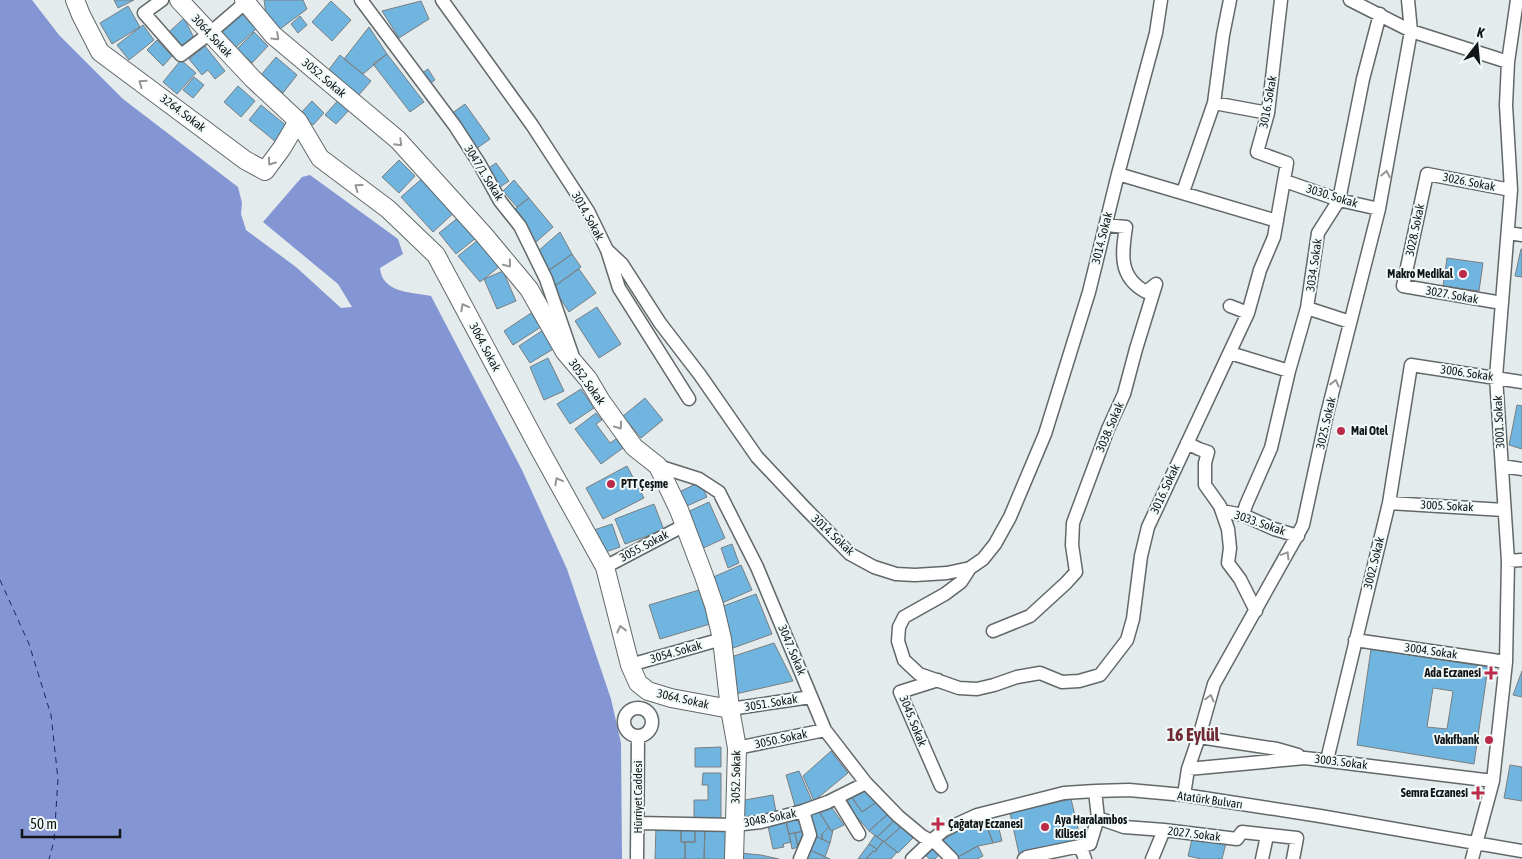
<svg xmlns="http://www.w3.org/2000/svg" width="1522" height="859" font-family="'Asap Condensed',sans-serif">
<rect width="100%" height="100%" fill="#e4ebec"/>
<path fill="#8395d2" d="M0 0H32L59 35 123 99 238 187 242 203 241 214 246 230 296 267 341 308 352 307 338 284 263 222 302 177 310 175 398 239 403 254 380 268C382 293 411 292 431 296L522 470 567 569 611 699 621 743 622 859H0Z"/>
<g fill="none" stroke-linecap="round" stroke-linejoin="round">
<path stroke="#1c256c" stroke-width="1" stroke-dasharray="6 5" stroke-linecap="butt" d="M0 580 29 644 51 715 58 779 54 841 49 859"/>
</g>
<path fill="#70b5df" stroke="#797e81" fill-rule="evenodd" d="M114 0H134L118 8Z
M264 0H303L307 9 276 32 267 20Z
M331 1 351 20 332 41 312 22Z
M421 1 429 19 399 38 382 11Z
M128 6 140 27 112 44 100 23Z
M240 12 256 29 234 49 218 31Z
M300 16 307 25 298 33 291 24Z
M184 18 195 40 180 51 167 34Z
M143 25 154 40 129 60 117 45Z
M369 27 387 54 363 74 344 59Z
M254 32 268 46 252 63 237 49Z
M157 40 172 56 163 66 147 50Z
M205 46 225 71 215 79 208 70 202 75 189 59Z
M387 54 424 102 410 112 373 64Z
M340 55 371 81 357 97 327 72Z
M276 57 297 75 283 93 261 75Z
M181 60 196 73 177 94 163 82Z
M428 69 435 80 428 85 421 74Z
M194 77 204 85 193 98 183 90Z
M238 86 255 101 241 117 224 102Z
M341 97 352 107 336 124 325 115Z
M312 101 324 113 313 125 300 114Z
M465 104 490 139 476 149 451 114Z
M261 105 288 127 276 142 249 120Z
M399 160 415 176 399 193 382 177Z
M496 163 509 181 500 187 487 169Z
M425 176 457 210 433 232 401 197Z
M514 180 529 198 517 207 503 191Z
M529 198 553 227 535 243 515 209Z
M459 217 476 238 456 254 439 233Z
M560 232 572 254 549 270 537 252Z
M478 240 500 266 480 282 458 256Z
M1521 249H1522V277L1515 276Z
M572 254 581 267 556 285 547 272Z
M1447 258 1483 263 1479 291 1443 286Z
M579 269 596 293 569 312 554 289 556 285Z
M503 271 516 301 497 309 484 279Z
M597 307 621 344 599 358 575 321Z
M531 313 541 327 513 345 504 331Z
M543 330 555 348 530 363 519 346Z
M548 358 564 391 544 400 530 367Z
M581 389 594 408 570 424 557 404Z
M645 398 663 420 641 438 623 416Z
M1517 405 1522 406V449L1509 445Z
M596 413 602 420 596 424 610 443 616 439 623 448 601 464 575 429Z
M627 466 644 498 603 519 586 488Z
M700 482 707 497 687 506 679 492Z
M709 502 725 538 699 550 683 514Z
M654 504 664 530 625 544 615 519Z
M612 524 620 547 600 554 591 531Z
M732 544 739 563 728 568 721 548Z
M741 565 752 590 722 603 711 578Z
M699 590 710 624 660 639 649 605Z
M756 594 772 634 733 648 718 608Z
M774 643 793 681 731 695V657Z
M1371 649 1488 667 1474 764 1357 745ZM1433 688 1453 691 1447 729 1427 727Z
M1522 671V697L1513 695Z
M721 747V767H695V748Z
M831 751 848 773 814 801 803 776Z
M1510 765 1522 767V801L1504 798Z
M799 771 812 801 795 806 786 775Z
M703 773H721V819L694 818V800H708V785H702Z
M863 787 878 801 862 812 850 795Z
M773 795 776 812 741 820 739 801Z
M852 797 862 812 878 801 890 812 869 831 855 815 847 800Z
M1071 799 1081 841 1019 854 1010 813Z
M818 808 821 812 820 813 829 827 822 834V839L813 835 805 813Z
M832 808 844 825 831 831 820 813Z
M890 812 897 818 877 837 869 831Z
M801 818 804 831 789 834 786 822Z
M897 818 904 824 884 842 877 837Z
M985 821 993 843 978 846 956 858 943 840 966 826Z
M997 821 1002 841 993 843 986 823Z
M786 822 791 842 783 844 784 847 773 849 768 826Z
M904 824 917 834 898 853 884 842Z
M656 826 681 827V842H685V859H655Z
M681 827H695V842H681Z
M829 827 831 831 833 830 830 843 822 839V834Z
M695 828H705L704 859H685V842H695Z
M705 828H729L728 859H704Z
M804 831 803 847H798L795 833Z
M795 833 798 847 792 849 789 834Z
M813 835 830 843 825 857 808 849Z
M875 835 883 841 877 849 869 844Z
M1193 835 1226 843 1222 859H1201L1188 856Z
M883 841 897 852 891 859H866L873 851 875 852Z
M869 844 877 849 875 852 873 851 866 859H858Z
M978 846 983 856 977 859H956V858Z
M934 848 941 853 935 859H930L926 856Z
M808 849 830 859H804Z
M740 853 761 855 779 859H740Z"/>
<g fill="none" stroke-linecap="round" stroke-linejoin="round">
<defs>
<path id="street" d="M162 0 144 13 181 55 210 33 246 2
M361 0 455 126 479 163 500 201 520 226 546 279 572 354
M442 0 532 125 588 211 607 250 622 264 660 323 700 375 757 457 804 507 850 554 874 567 896 574 915 575 947 573 970 568 983 559 995 544 1010 517 1045 434 1089 292 1118 174 1156 33 1161 0
M1350 0 1411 31 1508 62
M1214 103 1268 113
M1118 174 1277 221
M1285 181 1339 200 1379 209
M1183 192 1214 103 1223 35 1230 0
M1508 233 1522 235
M607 250 619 288 689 399
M1502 303 1403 286 1427 174 1511 190
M1230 306 1248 313
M1307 308 1350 322
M1230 353 1289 371
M1187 443 1199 449 1208 452 1205 463V485L1220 506 1228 529 1230 548 1228 563 1240 579 1256 611
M658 466 699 479 719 492 757 567 825 730 866 783 898 816 922 836 937 844 952 859
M1502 466 1522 469
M1389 503 1504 510
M1222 511 1243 515 1274 529 1298 536
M1243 515 1246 505 1271 448 1289 371 1307 308 1318 233 1339 200 1363 79 1380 14
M1508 561 1522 560
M605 567 683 526
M970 568 961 582 945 594 904 617 899 627 898 641 904 660 919 674 959 688 977 689 994 685 1017 677 1040 673 1062 682 1079 681 1100 675 1127 640 1133 619 1141 556 1148 527 1248 313 1260 270 1274 237 1287 163 1257 152 1268 113 1281 0
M993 631 1030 616 1066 583 1076 572 1072 545 1073 523 1108 429 1124 394 1136 349 1156 284 1146 292C1118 277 1122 253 1126 227L1106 225
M1355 640 1506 662
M630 665 722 639
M938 680 900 692 941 786
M624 722a14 14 0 1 1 28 0a14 14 0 1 1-28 0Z
M730 709 811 697
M1199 737 1277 749 1298 755
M737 748 825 730
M1327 760 1389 503 1411 365 1522 382
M1188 769 1305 758 1493 781
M1184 795 1188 769 1199 737 1214 684 1303 525 1327 414 1379 209 1411 31 1408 0
M837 798 859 834
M1098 818 1124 827 1164 830 1237 839 1242 832 1297 838 1293 859
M638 823 734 825 761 822 803 811 828 802 866 783
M1080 846 1085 859
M637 859 638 736
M800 859 810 835 803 811
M912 859 931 841 944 830 977 815 1064 793 1095 791 1129 790 1184 795 1320 816 1522 851
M1024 859 1027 857 1090 844 1098 818 1095 791
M1152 859 1164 830
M1262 859 1267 836
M1472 859 1493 781 1506 662 1508 561 1496 377 1511 190 1506 105 1508 62 1517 0"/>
<path id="secondary" d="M75 0 81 15 100 52 245 160 265 171 282 148 298 121
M179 0 253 79 298 121 320 158 388 209 436 255 539 448 605 567 630 665 638 683 648 691 671 698 730 709
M244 0 273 35 398 140 484 235 529 289 565 352 588 379 601 401 634 447 658 466 679 510 704 576 714 605 722 639 730 709 737 748 734 859"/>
</defs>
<use href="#street" stroke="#626869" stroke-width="15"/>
<use href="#secondary" stroke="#626869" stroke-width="20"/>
<use href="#street" stroke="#fff" stroke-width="12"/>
<use href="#secondary" stroke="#fff" stroke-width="18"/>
</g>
<defs><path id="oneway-chevron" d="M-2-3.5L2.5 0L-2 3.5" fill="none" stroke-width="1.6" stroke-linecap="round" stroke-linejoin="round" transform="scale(1.25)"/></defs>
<g stroke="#949696">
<use href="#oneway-chevron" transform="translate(276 37) rotate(43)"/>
<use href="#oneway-chevron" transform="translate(142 83) rotate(-145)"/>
<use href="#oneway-chevron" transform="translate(399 143) rotate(45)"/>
<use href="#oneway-chevron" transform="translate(271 162) rotate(126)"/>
<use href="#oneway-chevron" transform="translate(1386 174) rotate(-79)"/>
<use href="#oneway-chevron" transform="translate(358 187) rotate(-144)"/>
<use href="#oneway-chevron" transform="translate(508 264) rotate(51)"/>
<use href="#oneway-chevron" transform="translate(464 307) rotate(-118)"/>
<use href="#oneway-chevron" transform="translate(1335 383) rotate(-76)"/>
<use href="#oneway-chevron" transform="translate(619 426) rotate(54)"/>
<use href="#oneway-chevron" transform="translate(558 481) rotate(-119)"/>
<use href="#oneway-chevron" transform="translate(1286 555) rotate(-59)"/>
<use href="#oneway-chevron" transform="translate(621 629) rotate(-104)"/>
<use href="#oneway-chevron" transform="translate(1210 698) rotate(-75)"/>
</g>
<g fill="#bb2a49" stroke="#f1f9f9" stroke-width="2">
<circle cx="1463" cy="274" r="5"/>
<circle cx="1341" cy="431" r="5"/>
<circle cx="611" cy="484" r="5"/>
<path d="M1488.5 665.5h5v5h5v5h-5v5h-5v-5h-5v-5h5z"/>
<circle cx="1489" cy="740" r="5"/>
<path d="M1475.5 785.5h5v5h5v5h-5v5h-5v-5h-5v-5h5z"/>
<path d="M935.5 816.5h5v5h5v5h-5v5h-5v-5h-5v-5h5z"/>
<circle cx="1045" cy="827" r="5"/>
</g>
<g text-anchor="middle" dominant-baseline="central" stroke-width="4" stroke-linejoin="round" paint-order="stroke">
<g font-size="12" fill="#121515" stroke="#f1f9f9">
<text transform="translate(212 36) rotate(47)">3064. Sokak</text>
<text transform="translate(324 78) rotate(40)">3052. Sokak</text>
<text transform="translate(1268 102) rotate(-80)">3016. Sokak</text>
<text transform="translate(183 113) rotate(37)">3264. Sokak</text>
<text transform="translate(484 173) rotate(58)">3047/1. Sokak</text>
<text transform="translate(1469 182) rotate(11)">3026. Sokak</text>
<text transform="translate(1332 196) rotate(17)">3030. Sokak</text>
<text transform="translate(588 216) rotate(61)">3014. Sokak</text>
<text transform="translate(1415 230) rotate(-78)">3028. Sokak</text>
<text transform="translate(1102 238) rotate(-76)">3014. Sokak</text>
<text transform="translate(1314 265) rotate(-82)">3034. Sokak</text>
<text transform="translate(1452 295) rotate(10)">3027. Sokak</text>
<text transform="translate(485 347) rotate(62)">3064. Sokak</text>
<text transform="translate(1467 373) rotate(8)">3006. Sokak</text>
<text transform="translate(587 382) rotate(54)">3052. Sokak</text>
<text transform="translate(1499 422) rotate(-93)">3001. Sokak</text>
<text transform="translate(1326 423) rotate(-77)">3025. Sokak</text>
<text transform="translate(1110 427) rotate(-67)">3038. Sokak</text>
<text transform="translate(1165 489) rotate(-65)">3016. Sokak</text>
<text transform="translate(1447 506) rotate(3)">3005. Sokak</text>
<text transform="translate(1260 523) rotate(19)">3033. Sokak</text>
<text transform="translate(833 535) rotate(43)">3014. Sokak</text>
<text transform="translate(644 546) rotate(-28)">3055. Sokak</text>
<text transform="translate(1374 563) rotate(-76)">3002. Sokak</text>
<text transform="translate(792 650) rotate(67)">3047. Sokak</text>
<text transform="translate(1431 651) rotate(8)">3004. Sokak</text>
<text transform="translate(676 652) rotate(-16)">3054. Sokak</text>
<text transform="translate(683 699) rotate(13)">3064. Sokak</text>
<text transform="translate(771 703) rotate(-9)">3051. Sokak</text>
<text transform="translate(913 721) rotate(68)">3045. Sokak</text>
<text transform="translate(781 739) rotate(-12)">3050. Sokak</text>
<text transform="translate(1341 762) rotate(7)">3003. Sokak</text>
<text transform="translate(736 777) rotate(-89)">3052. Sokak</text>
<text transform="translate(638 797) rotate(-90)">Hürriyet Caddesi</text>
<text transform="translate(1210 800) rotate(8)">Atatürk Bulvarı</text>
<text transform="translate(770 818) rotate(-11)">3048. Sokak</text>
<text transform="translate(1194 834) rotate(7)">2027. Sokak</text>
</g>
<g font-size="12" font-weight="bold" fill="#121515" stroke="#f1f9f9" text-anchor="end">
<text x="1453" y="274">Makro Medikal</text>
<text x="1351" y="431" text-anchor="start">Mai Otel</text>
<text x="621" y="484" text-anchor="start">PTT Çeşme</text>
<text x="1481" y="673">Ada Eczanesi</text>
<text x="1479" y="740">Vakıfbank</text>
<text x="1468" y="793">Semra Eczanesi</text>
<text x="1055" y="820" text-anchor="start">Aya Haralambos<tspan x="1055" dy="14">Kilisesi</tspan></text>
<text x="948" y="824" text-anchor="start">Çağatay Eczanesi</text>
</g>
<g font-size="18" font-weight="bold" fill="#702933" stroke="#f1f9f9">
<text x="1193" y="734">16 Eylül</text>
</g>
</g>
<g transform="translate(1477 45) rotate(16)" stroke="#f1f9f9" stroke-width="4" paint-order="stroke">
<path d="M0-4L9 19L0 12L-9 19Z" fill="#121515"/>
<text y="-8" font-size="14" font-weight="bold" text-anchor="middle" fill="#121515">K</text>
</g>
<path d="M22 829v8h98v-8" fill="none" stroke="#121515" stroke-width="2.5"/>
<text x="30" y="829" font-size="15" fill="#121515" stroke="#f1f9f9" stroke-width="4" paint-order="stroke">50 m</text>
</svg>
